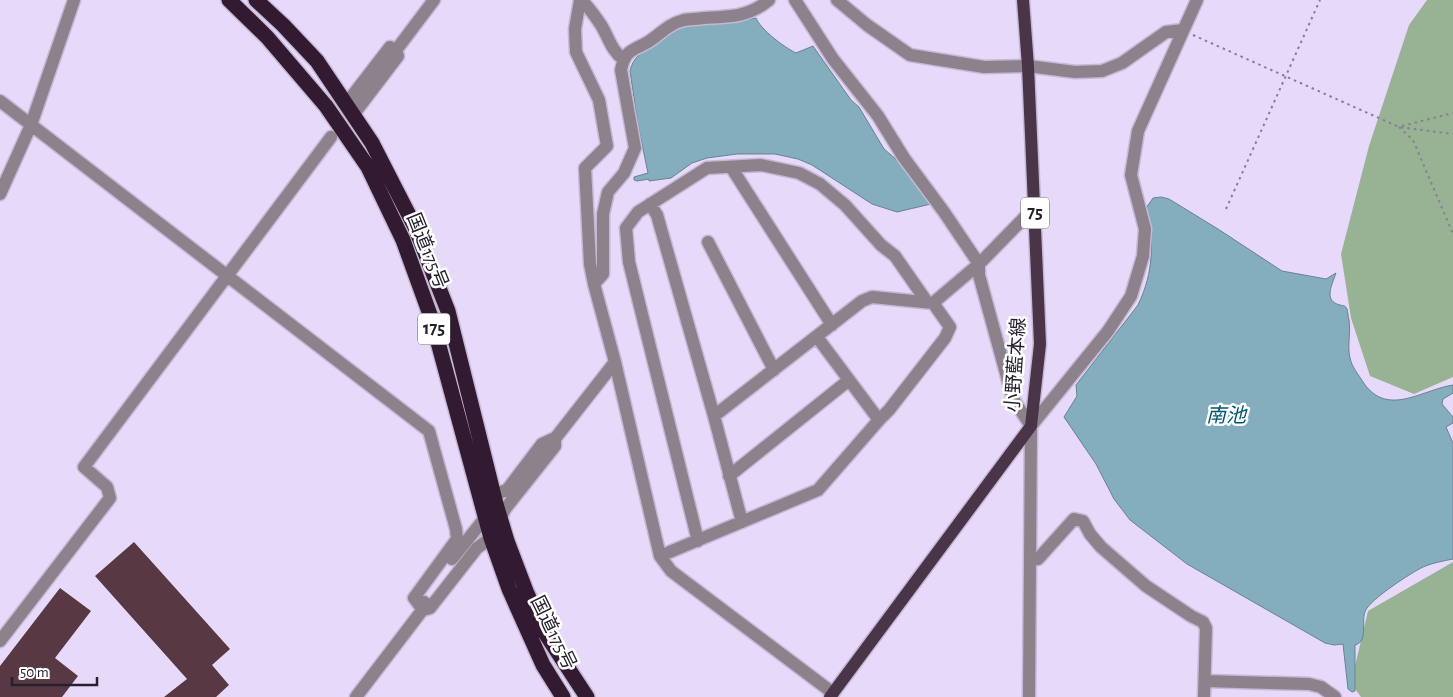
<svg xmlns="http://www.w3.org/2000/svg" width="1453" height="697" font-family="'Alegreya Sans','Noto Sans JP',sans-serif">
<rect width="100%" height="100%" fill="#e7d9fa"/>
<path fill="#98b294" d="M1427 0H1453V377L1414 394 1370 376 1351 318 1341 254 1369 146 1409 25Z
M1453 562V697H1361L1351 683 1368 611Z"/>
<path fill="#84adbd" stroke="#688392" d="M756 18C761 30 784 47 796 53L813 46 851 100 859 107 884 149 897 160 931 204 897 212 872 204 812 165 798 159 775 154H737L707 158 692 163 671 178 649 181V179L637 181 634 180V177L648 173 638 125 630 71C633 57 641 54 651 46 664 37 675 26 691 23 712 20 735 22 756 18Z
M1161 197 1169 199 1218 229 1282 271 1326 279 1336 273C1332 285 1323 301 1340 305 1344 306 1345 305 1347 309 1348 312 1348 317 1349 320 1351 332 1347 346 1350 358 1352 367 1358 374 1363 382 1387 418 1421 390 1453 385V393L1443 399 1442 404 1453 417V423L1446 427 1453 443V559C1443 561 1432 563 1423 567 1409 574 1376 596 1367 608 1359 618 1370 641 1355 645V691L1352 692 1348 689 1343 644 1334 645 1325 643 1187 564 1130 520 1114 499 1096 464 1064 417 1077 396 1076 385 1138 305C1154 271 1154 244 1146 208L1153 198Z"/>
<path fill="#583943" d="M134 542 230 649 212 665 229 685 216 697H164L187 679 95 576Z
M60 588 91 611 55 658 78 676 62 697H0V666Z"/>
<g fill="none" stroke-linecap="round" stroke-linejoin="round">
<path stroke="#c0b4d1" stroke-width="12" stroke-dasharray="12 6" stroke-linecap="butt" d="M476 541 492 519"/>
<defs>
<path id="minor" d="M580 0 575 29 576 52 599 100 607 146 585 168 590 264 594 284 615 362 660 556 671 571 833 693
M581 0C589 7 595 16 601 25 609 38 611 50 623 59
M795 0 833 59 878 116 904 158 944 212 979 264V275L1013 399 1031 426 1029 697
M837 0 867 25 910 55 984 67 1028 66 1075 72 1102 71 1122 63 1166 32 1183 30
M391 57 434 0
M0 101 429 431 456 529 457 539 414 598 423 610
M346 104 390 47 396 51 398 56 353 115
M731 167 832 325
M0 194 31 125 74 0
M650 204 657 215 714 416 742 522
M708 242 774 370
M594 284 603 274V214L608 192 624 173 635 148 621 70C625 50 632 51 648 42 662 33 668 24 684 20 690 19 697 19 704 18 729 17 749 17 769 0
M714 416 862 301 872 297 933 303 979 264 1024 218 1035 216
M879 420 889 410 945 338 950 327 933 303
M1031 426 1108 331 1131 296 1143 256 1145 229 1131 175 1138 131 1197 0
M550 445 615 362
M729 476 849 380
M493 495 507 490 542 444 555 438V446L505 509 500 519
M698 541 629 262 626 228 638 212 707 168 761 165 799 173 820 184 845 205 881 245 895 256 927 302
M660 556 818 490 879 420 817 337
M452 559 485 518
M1031 560 1038 559 1074 519 1083 521 1090 534 1101 547 1146 586 1191 616 1203 622 1206 628 1204 697
M424 602 423 610 430 608 477 548 491 538
M0 641 110 498 107 487 84 467 331 137
M1205 681 1309 684 1321 687 1335 697
M356 697 427 604"/>
<path id="major" d="M830 697 1031 426 1040 344 1028 66 1023 0"/>
<path id="highway" d="M229 0 267 37 326 106 368 167 403 240 432 320 491 538 509 589 543 665 563 697
M256 0 283 25 317 61 372 143 415 227 448 311 496 504 507 541 526 591 545 633 587 697"/>
</defs>
<use href="#minor" stroke="#c4b8d5" stroke-width="15"/>
<use href="#major" stroke="#c4b8d5" stroke-width="15"/>
<use href="#highway" stroke="#c4b8d5" stroke-width="18"/>
<path stroke="#887e95" stroke-width="2" stroke-dasharray="2.5 4" stroke-linecap="butt" d="M1193 35 1399 127 1453 134
M1402 126 1453 113
M1399 127 1413 140 1453 234
M1226 209 1320 0"/>
<use href="#minor" stroke="#8d818c" stroke-width="12"/>
<use href="#major" stroke="#4a3548" stroke-width="12"/>
<use href="#highway" stroke="#321b31" stroke-width="15"/>
</g>
<g text-anchor="middle" dominant-baseline="central" stroke-width="5" stroke-linejoin="round" paint-order="stroke">
<g fill="#fff" stroke="#66636b" stroke-width="1">
<rect x="1021" y="197.5" width="28" height="31" rx="4"/>
<rect x="418" y="313.5" width="32" height="31" rx="4"/>
</g>
<g font-size="18" font-weight="bold" fill="#25202c">
<text x="1035" y="213">75</text>
<text x="434" y="329">175</text>
</g>
<g font-size="19" fill="#25202c" stroke="#fff">
<text transform="translate(427 251) rotate(68)">国道175号</text>
<text transform="translate(1016 365) rotate(-86)">小野藍本線</text>
<text transform="translate(553 633) rotate(64)">国道175号</text>
</g>
<g font-size="20" font-style="italic" fill="#00566d" stroke="#fff">
<text x="1226" y="416">南池</text>
</g>
</g>
<path d="M12 677v8h85v-8" fill="none" stroke="#25202c" stroke-width="2.5"/>
<text x="20" y="677" font-size="15" fill="#25202c" stroke="#ffffff" stroke-width="4" paint-order="stroke">50 m</text>
</svg>
